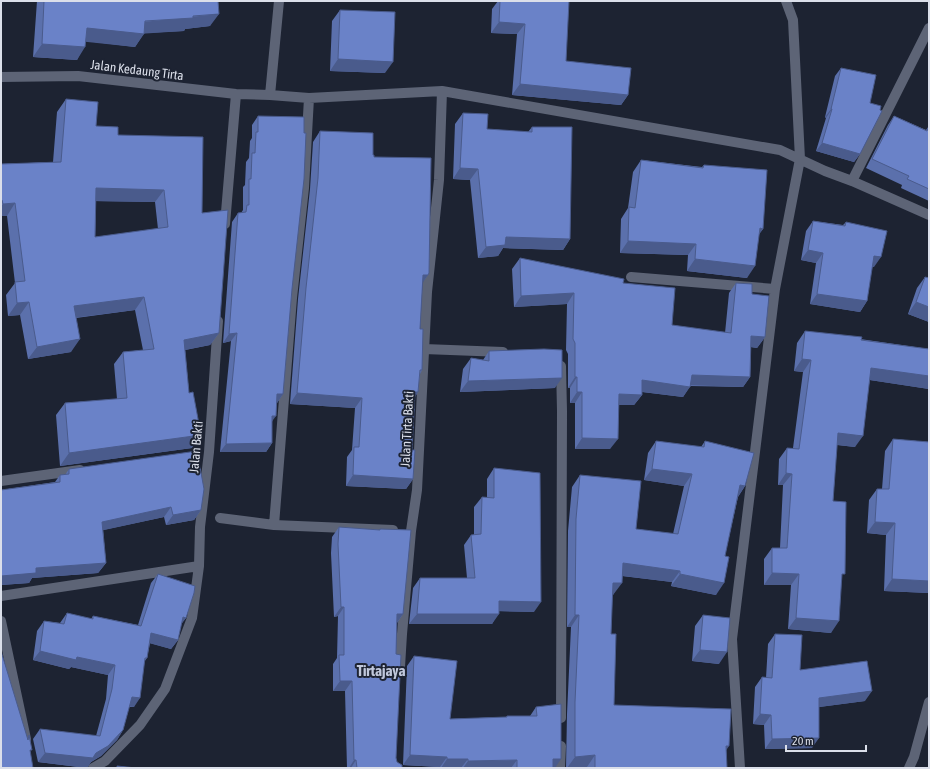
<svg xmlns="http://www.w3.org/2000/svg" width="930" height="769" font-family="'Asap Condensed',sans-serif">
<rect width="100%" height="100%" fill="#1d2332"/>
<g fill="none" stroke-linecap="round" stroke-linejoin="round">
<path stroke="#5d6476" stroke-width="10" d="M1 77 78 76 236 94 270 95 309 98 442 91 780 150 825 171 852 181 929 215
M270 95 279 1
M852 181 929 28
M225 224 236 94
M631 277 775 289
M424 349 503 352
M1 481 80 470
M220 518 274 525 393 530
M274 525 292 298 304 188 309 98
M1 596 199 566
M1 621 26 739
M400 667 402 634 411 531 417 490 427 292 439 180 442 91
M561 718 562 411 561 366
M93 768 105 761 140 725 165 689 192 618 199 566 200 527 209 452 218 321
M560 768 561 746
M740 768 732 639 775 289 800 159 793 20 786 1
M909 768 914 757 929 702"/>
</g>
<path fill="#5b70ac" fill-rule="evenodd" d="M37 1H218L210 26 185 29 184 31 144 33 135 47 86 41 77 60 33 57Z
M498 1H564L566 61 628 95 621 105 512 95 517 34 491 33 492 9Z
M340 10 385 73 330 71 332 21Z
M841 68 870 103 880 110 860 154 854 162 816 151 826 118 825 117 835 76Z
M66 99 96 126 118 135 202 213 219 333 210 345 185 350 189 393 201 435 192 448 60 466 56 415 65 403 117 399 114 364 123 352 143 350 135 310 76 318 71 352 28 359 20 315 8 316 6 295 15 283 7 216H1V164L53 162 57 112ZM96 201 155 202 158 229 95 237Z
M463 113 487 129 528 132 532 127 570 239 563 250 503 248 498 256 478 258 470 180 453 179 455 124Z
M258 116 292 289 283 394 277 403 272 422V443L266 452H220L231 341 223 343 232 222 238 213H241L243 210V187L245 185 246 162 249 158 250 141 252 138V125Z
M894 116 926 130 929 126V201L901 188 902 185 866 168 888 125Z
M320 131 373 155 428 275 422 283 420 329 422 370 420 374 418 392 415 397 412 450 413 479 406 489 346 486 347 457 352 450 355 408 290 404 298 299 310 189 313 142Z
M641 160 702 167 704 165 763 229 759 234 747 278 687 271 688 255 620 253 621 219 628 208 633 172Z
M813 221 843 225 846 222 874 267H872L867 301 860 312 810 304 816 263 801 260 806 231Z
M520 258 623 283 672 325 725 333 729 293 736 283 752 294 765 337 757 348 751 347 750 377 743 387 690 386 683 397 642 392V395L634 405H619L610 449H575V403H570V388H568V354L566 350 567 304 514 307 512 269Z
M925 277 929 278V322L908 314 917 288Z
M805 331 929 349V389L870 380 855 447 837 445 833 501 842 578 831 633 788 629 791 585H764V559L772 548H780L783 485H778L779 459 787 448H793L803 372 794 371 797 343Z
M489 351 555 388 460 392 463 369 471 358 483 360Z
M893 439 929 442V593L884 591 886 535 867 533 869 500 877 489H882L885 451Z
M656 441 701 447 705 441 745 486 738 497 716 595 671 586 672 582 622 576 613 595H612L611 634 614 705 726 751 727 768H587V767L566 768 567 714 571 627H567L568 531 572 487 580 475 636 529 673 534 684 486 644 480 648 453Z
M494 468 534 612 499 611 492 624H409L413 588 420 578H467L464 545 471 535H474V507L482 497H487V479Z
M69 469 201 510 194 520 166 525 164 517 103 530 106 563 98 573 32 578 29 583 1 585V490L55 482 60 475H65Z
M339 527 379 530 380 529 403 614 397 623 396 654V758L397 762 402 768H347L345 691H333V664L337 658 338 616 334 617 331 553 332 537Z
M158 574 186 618 181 624 178 640 171 649 150 643 147 658 144 662 134 707H129L123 730 117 740 101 756 91 762 87 768 38 762 33 739 40 729 96 736 106 699 108 675 71 667 69 669 33 660 37 631 44 621 60 623 67 613 91 619 93 616 138 625 151 583Z
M703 615 719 664 692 661 695 626Z
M775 634 800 670 865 701 819 707 812 748 765 749 764 725 753 724 755 687 762 677 766 678 768 644Z
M414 656 450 719 506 717 507 716H530L536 707 555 768H440V767L403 765 407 666Z"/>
<path fill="#4a5b8c" d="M219 14 210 26 185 29 184 31 138 34H144L135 47 78 41 87 28Z
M499 22 525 24 517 34 491 33Z
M42 44 85 47 77 60 33 57Z
M338 59 393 62 385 73 330 71Z
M520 84 628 95 621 105 512 95Z
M831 109H832L826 118 825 117Z
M822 143 860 154 854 162 816 151Z
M460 168 478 169 470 180 453 179Z
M96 188 164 190 155 202 87 201Z
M15 203 7 216H1V206L3 204Z
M760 228 763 229 755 240Z
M506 237 570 239 563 250 503 248 498 256 478 258 486 247Z
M628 241 696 244 688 255 620 253Z
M808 250 823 253 816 263 801 260Z
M874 256 881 257 874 267 867 266Z
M695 259 755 266 747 278 687 271Z
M423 275H428L421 285Z
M574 293 567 304 514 307 521 296Z
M817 294 867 301 860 312 810 304Z
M144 297 135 310 65 319 74 306Z
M29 302 20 315 8 316 17 303Z
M916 302 929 307V322L908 314Z
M219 333 210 345 175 352 184 340Z
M237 333 231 341 223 343 229 334Z
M751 336 765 337 757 348 744 346Z
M80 339 71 352 28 359 37 347Z
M802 359 811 360 803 372 794 371Z
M871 368 929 376V389L863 379Z
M692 375 750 377 743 387 685 385Z
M575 377H577L570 388H568Z
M562 378 555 388 460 392 468 381Z
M642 380 690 387 683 397 635 391Z
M415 392H418L411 402Z
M577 392H582L575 403H570Z
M297 393 362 398 355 408 290 404Z
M277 394H283L277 403 271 402Z
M619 394 642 395 634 405H611Z
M272 416H276L270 424Z
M838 433 863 436 855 447 830 444Z
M201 435 192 448 60 466 69 453Z
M582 438 618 439 610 449H575Z
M272 443 266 452H220L226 444Z
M652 469 692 474 684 486 644 480Z
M786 473 792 474 783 485H778Z
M353 475 413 479 406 489 346 486Z
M740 485 745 486 737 498Z
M171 507 164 517 95 532 102 522Z
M201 510 194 520 166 525 173 515Z
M875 522 895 523 886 535 867 533Z
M106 563 98 573 32 578 29 583 1 585V576L36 568Z
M623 563 680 571 672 582 615 575Z
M772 573 799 574 791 585H764Z
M680 574 724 583 716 595 671 586Z
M892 579 929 581V593L884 591Z
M613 583H622L613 595 605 594Z
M499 601 541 602 534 612 492 611Z
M341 607H344L338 616 334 617Z
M397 614H403L396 624Z
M417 614H499L492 624H409Z
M575 615H579L571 627H567Z
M183 617 186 618 179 627Z
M796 618 839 621 831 633 788 629Z
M151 633 178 640 171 649 145 642Z
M700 650 727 652 719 664 692 661Z
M40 651 77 657 115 665 108 675 71 667 69 669 33 660Z
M340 681H352L345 691H333Z
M872 691 865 701 812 708 819 698Z
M132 697 140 698 134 707 125 706Z
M760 714 771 715 764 725 753 724Z
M123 730 117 740 101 756 91 762 87 768 38 762 45 753H96Z
M819 738 812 748 765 749 772 739Z
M726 746H729L721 758Z
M410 755 447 757 440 767 403 765Z
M595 755 587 767 567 768 575 757Z
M447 759H468L461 768H441Z
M553 759H561L555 768H547Z
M354 760H356L351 768H349Z
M517 760 511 768H463L468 761Z"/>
<path fill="#6a82c8" stroke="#4a5b8c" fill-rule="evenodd" d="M44 1H218L219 14 193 16V18L145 21 144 34 87 28 85 47 42 44Z
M500 1H569L566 61 631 68 628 95 520 84 525 24 499 22Z
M340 10 395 12 393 62 338 59Z
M841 68 876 75 870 103 881 106 880 110 882 111 860 154 822 143 832 109H831Z
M66 99 98 102 96 126 118 127V135L203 137 202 213 228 210 219 333 184 340 189 393 193 392 201 435 69 453 65 403 127 398 123 352 154 349 144 297 74 306 80 339 37 347 29 302 17 303 15 282 25 281 15 203 3 204 2 200H1V164L61 162ZM96 188 164 190 168 227 95 237Z
M463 113 488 114 487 129 532 132V127H572L570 239 506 237 505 245 486 247 478 169 460 168Z
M258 116 304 117V133H306L304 179 292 289 283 394H277L276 416H272V443L226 444 237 333 229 334 238 213 246 212 247 205H249V179H251L252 153H255L256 132H258Z
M894 116 927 131 929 126V189L907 179 909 176 872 159Z
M320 131 373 133V155H374V157L431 158 429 273 428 275H423L420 329H423L422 370H420L418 392H415L412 450H415L413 479 353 475 354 447H359L362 398 297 393 306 288 318 178Z
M641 160 703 168 704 165 767 170 763 229 760 228 755 266 695 259 696 244 628 241 629 207 635 208Z
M813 221 845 226 846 222 887 231 881 257 874 256 867 301 817 294 823 253 808 250Z
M520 258 624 279 623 283 675 288 672 325 731 333 736 283 752 284V294L769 296 765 337 751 336 750 377 692 375 690 387 642 380V395L619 394 618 439 582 438V392H577V377H575V343L573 339 574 293 521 296Z
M925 277 929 278V307L916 302Z
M805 331 862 337 861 340 929 349V376L871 368 863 436 838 433 833 501 846 502 845 574H842L839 621 796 618 799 574 772 573V548H787L792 474 786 473 787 448 799 449 811 360 802 359Z
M544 349 562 350V378L468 381 471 358 489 361V351Z
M893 439 929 442V581L892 579 895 523 875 522 877 489H889Z
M656 441 704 447 705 441 754 453 745 486 740 485 725 556 729 557 724 583 680 574V571L623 563 622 583H613L611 634H616L614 705 731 709 729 746H726L727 768H595V755L575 757V702L579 615H575L576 519 580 475 641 481 636 529 678 534 692 474 652 469Z
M197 451 204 489 201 510 173 515 171 507 102 522 106 563 36 568V573L1 576V490L60 482V475L69 474V469Z
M494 468 540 473 541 602 499 601V614H417L420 578H475L471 535 481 534 482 497 494 498Z
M339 527 380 530V529L411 530 403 614H397L396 654 401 655 396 758 397 762 402 765V768H357L356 760H354L352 681H340L339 655H344V607H341L338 544Z
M158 574 195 586 194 593 186 618 183 617 178 640 151 633 147 658H145L140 698 132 697 123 730 108 746 96 753 94 756 93 758 45 753 40 729 100 736 112 689 115 665 77 657 76 660 40 651 44 621 64 624 67 613 93 619V616L141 626Z
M703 615 730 618 727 652 700 650Z
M775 634 802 635 800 670 867 661 872 691 819 698V738L772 739 771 715 760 714 762 677 772 678Z
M1 651 28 740 29 735 32 750H30L33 768H1Z
M414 656 457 661 450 719 507 717V716H537L536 707 561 704V759H553V768H517V760L468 761V759H447V757L410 755Z
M117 766 136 768H117Z"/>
<g text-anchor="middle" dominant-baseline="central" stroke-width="4" stroke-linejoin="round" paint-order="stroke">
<g font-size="13" fill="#dbdfea" stroke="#1d2332">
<text transform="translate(137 70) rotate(7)">Jalan Kedaung Tirta</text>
<text transform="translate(407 429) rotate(-87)">Jalan Tirta Bakti</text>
<text transform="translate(196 447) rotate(-85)">Jalan Bakti</text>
</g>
<g font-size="15" font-weight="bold" fill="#c0c8dc" stroke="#1d2332">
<text x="381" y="670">Tirtajaya</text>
</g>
</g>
<rect width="930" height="769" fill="none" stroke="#dbdfea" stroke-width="4"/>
<path d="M786 745v6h80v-6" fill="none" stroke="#dbdfea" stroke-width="2"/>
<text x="792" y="745" font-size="12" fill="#dbdfea" stroke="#1d2332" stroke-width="3" paint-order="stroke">20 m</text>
</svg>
